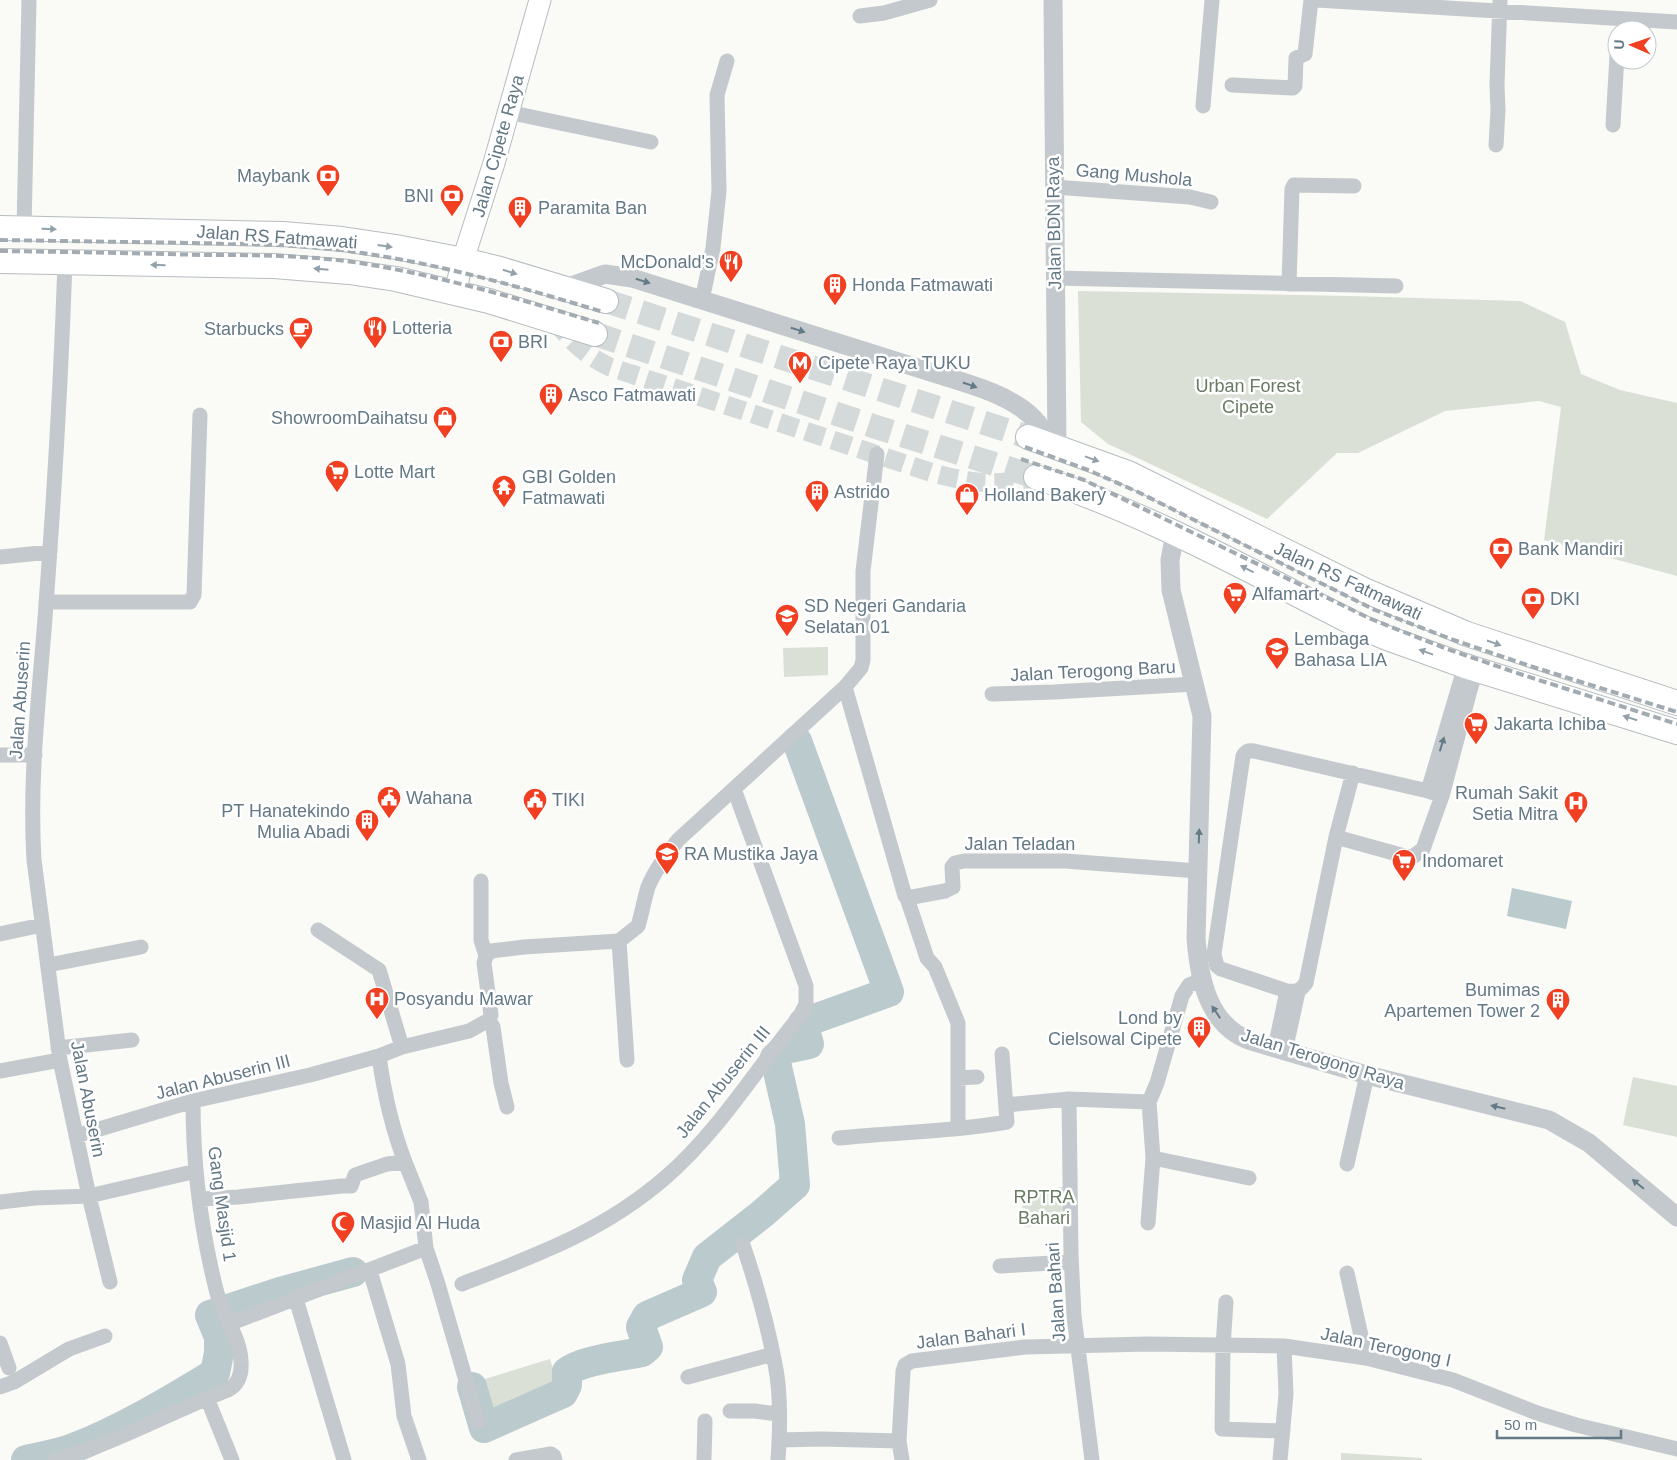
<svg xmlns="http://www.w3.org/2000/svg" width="1677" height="1460" font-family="Helvetica,sans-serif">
<rect width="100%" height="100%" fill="#fafaf7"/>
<path fill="#dae0d6" d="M1078 291 1349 296 1520 301 1565 322 1581 374 1620 390 1677 403V576L1544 540 1561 407 1539 401 1445 411 1358 453H1337L1267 519 1108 444 1081 422Z
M828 647V675L784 677 783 648Z
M1633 1077 1677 1086V1137L1623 1125Z
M1064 1187 1068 1223 1024 1227 1021 1191Z
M550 1359 559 1388 487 1410 478 1381Z
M1341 1453 1422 1458V1460H1341Z"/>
<path fill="#bbcacd" d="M1512 888 1572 901 1566 929 1507 916Z"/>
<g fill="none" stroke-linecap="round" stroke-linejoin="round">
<path stroke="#bbcacd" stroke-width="30" d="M472 1387 484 1428 563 1393 567 1385V1372C581 1360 623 1356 642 1352L648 1347 641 1327 647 1316 702 1292 697 1280 707 1257 762 1214 795 1185 790 1124 775 1058 785 1049 809 1044 803 1023 889 992 797 741
M26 1460C40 1457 57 1454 71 1449 121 1430 169 1401 215 1373L219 1353V1337L210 1315 280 1292 353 1272"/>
<path stroke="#d4dada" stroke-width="19" stroke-dasharray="19 9" stroke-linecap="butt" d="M554 320C573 342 583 354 610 367L933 473C970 483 998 487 1036 477"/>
<path stroke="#d4dada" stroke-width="24" stroke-dasharray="24 12" stroke-linecap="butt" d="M606 301 1028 437
M595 334 879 428 1036 477"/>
<defs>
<path id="secondary" d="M455 292 463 260 494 163 540 0"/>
<path id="primary" d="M0 228 283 234 342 239 396 247 463 260 500 269 606 301
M0 261 274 266 349 272 396 279 489 301 595 334
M1028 437 1128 473 1364 590 1467 634 1677 703
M1036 477C1147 513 1252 572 1357 625L1387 638 1465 666 1677 732"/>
</defs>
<use href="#secondary" stroke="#b5bdc1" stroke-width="23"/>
<use href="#primary" stroke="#b6bdc0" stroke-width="26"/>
<path stroke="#c3c9cc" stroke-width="15" d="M1317 0 1677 22
M860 16 884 13 930 0
M1232 85 1293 88 1295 86 1296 58 1305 54 1311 0
M1203 106 1212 0
M508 112 651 142
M1613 125 1617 55
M1496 145 1498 110 1497 85 1500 0
M1054 187 1190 197 1211 202
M24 229 29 0
M65 262C61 381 54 499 45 618 39 698 29 779 34 860L60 1060 89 1196 110 1282
M1055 278 1396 286
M1289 284 1292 189 1294 185 1354 186
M702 300 713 248 719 191 717 95 727 61
M0 557 50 552
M46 602H190L194 595 200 415
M845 687 905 896 907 898 945 891 953 887 952 867 955 863 964 861H1065L1198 871
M992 694 1054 692 1195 684
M0 755H35
M1428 791 1465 666
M1442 796 1428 791 1254 751C1248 750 1246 751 1243 756L1214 954 1217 966 1221 969 1287 991C1296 992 1300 991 1306 983L1336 837 1408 857 1414 856 1423 849 1442 796 1469 694 1476 670
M1336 837 1353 773
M481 881V940L486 956
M907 898 927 958 935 967 958 1023V1128
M318 930 379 970 402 1047
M0 934 42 925
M619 941 627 1060
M48 965 141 947
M489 1020 491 1015 484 963 486 956 491 951 524 947 619 941 638 926C642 913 644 900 648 887 655 870 666 855 678 840L845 687 861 668 863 660V571L877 454
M489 1020 493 1027 501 1083 507 1107
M58 1048 132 1040
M1275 1048 1287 991
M1285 1051 1298 992
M379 1056C384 1093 392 1128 405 1162
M0 1071 60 1060
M958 1078 977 1077
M1069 1099 1071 1254 1074 1316 1092 1460
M1006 1105 1069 1099 1149 1102 1157 1083 1182 996 1189 985 1202 980
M76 1136 193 1101 310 1075 379 1056 402 1047 469 1031 489 1020
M839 1138C895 1132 952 1132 1007 1122L1002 1054
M1153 1158 1249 1178
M1347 1164 1367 1075
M201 1199 238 1197 342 1186H351L355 1175 387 1164 405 1162 421 1202 426 1248 229 1324
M0 1202 35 1198 89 1196 188 1173
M1148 1223 1153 1158 1149 1102
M743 1245C756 1283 767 1323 775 1364 781 1392 780 1431 778 1460
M426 1248 438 1284 478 1422
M1000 1266 1071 1262
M370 1271 398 1364 404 1416 419 1460
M1347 1273 1366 1358
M462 1284C537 1255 604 1231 666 1177 719 1131 756 1069 800 1016L806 1004V986L734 789
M296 1299 344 1460
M1226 1302 1223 1346 1222 1429 1283 1431
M0 1343 9 1368
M688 1377 773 1354
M0 1387 14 1382 69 1349 105 1336
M207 1398 232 1460
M730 1411H754L778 1414
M779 1440 822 1439 899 1441 903 1371 905 1365 912 1361 1025 1347 1148 1344 1284 1346 1366 1358 1453 1380 1537 1413 1576 1425 1677 1449
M899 1441 902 1460
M55 1460C115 1444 170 1412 228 1390 239 1384 242 1374 241 1361 240 1337 223 1316 217 1293 201 1231 193 1165 193 1101
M516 1460 551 1454 554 1456 555 1460
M704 1460 705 1421
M1280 1460 1286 1394 1284 1346"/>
<path stroke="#c3c9cc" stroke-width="19" d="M1053 0 1057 447
M563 289 605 274 632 278 940 375C970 384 1013 396 1034 419 1041 425 1044 435 1046 443
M1175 534 1170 560 1171 590 1202 716 1196 938C1199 978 1208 1026 1251 1041L1367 1075 1549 1120 1589 1143 1677 1217"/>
<use href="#secondary" stroke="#fff" stroke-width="21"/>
<use href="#primary" stroke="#fff" stroke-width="24"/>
<path stroke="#a2abb1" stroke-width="4" stroke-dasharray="8 4" stroke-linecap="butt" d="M0 240C64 241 128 242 192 243 249 244 306 244 362 253 444 265 524 288 603 312
M0 251C67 252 134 253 201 255 254 255 307 255 360 263 441 276 520 299 599 323
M1025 447 1088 470 1138 492 1375 610 1451 639 1527 665 1677 712
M1021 459 1084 480 1371 619 1447 649 1523 675 1677 724"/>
</g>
<defs><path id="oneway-solid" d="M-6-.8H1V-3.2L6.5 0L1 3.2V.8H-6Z" transform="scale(1.25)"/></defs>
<g fill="#92a1aa">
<use href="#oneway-solid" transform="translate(49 229) rotate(1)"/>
<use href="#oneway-solid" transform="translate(385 246) rotate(8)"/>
<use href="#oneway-solid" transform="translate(158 265) rotate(-179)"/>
<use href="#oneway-solid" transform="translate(321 269) rotate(-175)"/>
<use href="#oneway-solid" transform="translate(510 272) rotate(17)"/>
<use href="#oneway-solid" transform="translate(1092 459) rotate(20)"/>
<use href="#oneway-solid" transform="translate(1247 569) rotate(-153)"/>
<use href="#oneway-solid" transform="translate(1494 643) rotate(19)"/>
<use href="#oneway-solid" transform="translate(1426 652) rotate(-160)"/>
<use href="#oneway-solid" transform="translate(1630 718) rotate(-163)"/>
</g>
<g fill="#637985">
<use href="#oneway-solid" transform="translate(643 281) rotate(17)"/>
<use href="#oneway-solid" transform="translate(798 330) rotate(17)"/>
<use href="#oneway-solid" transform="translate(970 385) rotate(19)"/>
<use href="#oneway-solid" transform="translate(1442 744) rotate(-73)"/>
<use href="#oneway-solid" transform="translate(1199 836) rotate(-88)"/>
<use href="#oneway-solid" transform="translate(1216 1012) rotate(-124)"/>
<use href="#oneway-solid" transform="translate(1498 1107) rotate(-167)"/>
<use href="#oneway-solid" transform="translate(1638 1184) rotate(-141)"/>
</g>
<defs>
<symbol id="bank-pin" viewBox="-11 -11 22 30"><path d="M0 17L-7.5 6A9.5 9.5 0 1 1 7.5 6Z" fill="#f04021" stroke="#fff"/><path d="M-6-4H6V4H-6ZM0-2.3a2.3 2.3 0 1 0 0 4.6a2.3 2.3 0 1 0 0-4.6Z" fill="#fff"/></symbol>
<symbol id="building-pin" viewBox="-11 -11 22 30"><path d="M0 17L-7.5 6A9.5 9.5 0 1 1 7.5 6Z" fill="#f04021" stroke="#fff"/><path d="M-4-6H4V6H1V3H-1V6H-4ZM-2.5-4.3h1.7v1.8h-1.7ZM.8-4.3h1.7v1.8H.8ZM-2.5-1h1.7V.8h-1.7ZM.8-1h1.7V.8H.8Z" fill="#fff"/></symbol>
<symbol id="restaurant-pin" viewBox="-11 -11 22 30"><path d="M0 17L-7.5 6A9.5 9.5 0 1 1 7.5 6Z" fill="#f04021" stroke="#fff"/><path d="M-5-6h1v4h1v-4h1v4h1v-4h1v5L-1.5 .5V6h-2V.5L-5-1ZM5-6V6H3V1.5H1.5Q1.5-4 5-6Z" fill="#fff"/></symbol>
<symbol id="cafe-pin" viewBox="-11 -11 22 30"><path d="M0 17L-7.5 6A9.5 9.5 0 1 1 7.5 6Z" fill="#f04021" stroke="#fff"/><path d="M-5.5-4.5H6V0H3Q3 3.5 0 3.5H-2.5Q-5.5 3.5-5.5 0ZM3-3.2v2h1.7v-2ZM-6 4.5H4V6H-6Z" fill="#fff"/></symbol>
<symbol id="metro-pin" viewBox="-11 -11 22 30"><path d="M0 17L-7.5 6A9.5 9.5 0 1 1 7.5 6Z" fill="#f04021" stroke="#fff"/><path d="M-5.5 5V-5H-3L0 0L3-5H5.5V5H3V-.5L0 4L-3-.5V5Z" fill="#fff"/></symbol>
<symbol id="shop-pin" viewBox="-11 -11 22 30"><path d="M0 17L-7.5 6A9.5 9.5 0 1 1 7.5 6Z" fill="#f04021" stroke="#fff"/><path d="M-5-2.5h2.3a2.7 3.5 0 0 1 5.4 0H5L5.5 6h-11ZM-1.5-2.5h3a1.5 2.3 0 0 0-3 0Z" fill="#fff"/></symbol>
<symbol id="supermarket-pin" viewBox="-11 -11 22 30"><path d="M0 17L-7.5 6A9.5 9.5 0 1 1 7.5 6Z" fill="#f04021" stroke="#fff"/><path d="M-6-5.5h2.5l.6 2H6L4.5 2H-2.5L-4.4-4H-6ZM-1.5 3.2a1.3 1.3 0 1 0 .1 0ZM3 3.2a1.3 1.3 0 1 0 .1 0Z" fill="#fff"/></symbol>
<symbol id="temple-pin" viewBox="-11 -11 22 30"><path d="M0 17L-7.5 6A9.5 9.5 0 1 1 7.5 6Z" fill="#f04021" stroke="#fff"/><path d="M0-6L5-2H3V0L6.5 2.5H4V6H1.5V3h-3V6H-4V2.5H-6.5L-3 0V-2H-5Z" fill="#fff"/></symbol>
<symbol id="school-pin" viewBox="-11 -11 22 30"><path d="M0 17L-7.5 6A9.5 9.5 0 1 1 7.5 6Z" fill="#f04021" stroke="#fff"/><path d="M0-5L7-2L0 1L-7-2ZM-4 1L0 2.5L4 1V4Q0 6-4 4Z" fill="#fff"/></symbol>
<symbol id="civic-pin" viewBox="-11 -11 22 30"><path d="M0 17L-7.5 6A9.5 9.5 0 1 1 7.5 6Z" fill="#f04021" stroke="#fff"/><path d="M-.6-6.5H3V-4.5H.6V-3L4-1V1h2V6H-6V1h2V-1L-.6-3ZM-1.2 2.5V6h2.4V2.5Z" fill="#fff"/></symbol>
<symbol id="hospital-pin" viewBox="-11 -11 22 30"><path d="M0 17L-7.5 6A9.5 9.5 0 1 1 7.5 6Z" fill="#f04021" stroke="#fff"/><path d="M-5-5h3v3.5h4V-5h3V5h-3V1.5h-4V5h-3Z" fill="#fff"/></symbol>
<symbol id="mosque-pin" viewBox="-11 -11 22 30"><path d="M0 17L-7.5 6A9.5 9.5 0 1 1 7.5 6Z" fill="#f04021" stroke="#fff"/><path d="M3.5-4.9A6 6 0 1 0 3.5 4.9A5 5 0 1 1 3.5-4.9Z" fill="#fff"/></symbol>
</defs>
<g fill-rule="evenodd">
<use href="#bank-pin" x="314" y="162" width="28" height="38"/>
<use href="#bank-pin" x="438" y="182" width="28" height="38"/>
<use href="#building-pin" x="506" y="194" width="28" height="38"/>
<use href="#restaurant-pin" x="717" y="248" width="28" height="38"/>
<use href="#building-pin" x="821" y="271" width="28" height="38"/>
<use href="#restaurant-pin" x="361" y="314" width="28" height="38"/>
<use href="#cafe-pin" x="287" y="315" width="28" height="38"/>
<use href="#bank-pin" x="487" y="328" width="28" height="38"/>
<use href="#metro-pin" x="786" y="349" width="28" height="38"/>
<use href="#building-pin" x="537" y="381" width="28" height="38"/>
<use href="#shop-pin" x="431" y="404" width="28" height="38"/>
<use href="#supermarket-pin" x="323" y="458" width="28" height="38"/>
<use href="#temple-pin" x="490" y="473" width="28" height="38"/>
<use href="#building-pin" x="803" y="478" width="28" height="38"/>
<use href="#shop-pin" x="953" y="481" width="28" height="38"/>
<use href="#bank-pin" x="1487" y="535" width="28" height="38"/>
<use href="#supermarket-pin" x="1221" y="580" width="28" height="38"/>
<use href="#bank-pin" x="1519" y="585" width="28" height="38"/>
<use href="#school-pin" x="773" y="602" width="28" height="38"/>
<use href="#school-pin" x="1263" y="635" width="28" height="38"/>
<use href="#supermarket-pin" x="1462" y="710" width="28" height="38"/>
<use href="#civic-pin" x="375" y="784" width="28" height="38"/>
<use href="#civic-pin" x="521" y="786" width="28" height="38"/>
<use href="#hospital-pin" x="1562" y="789" width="28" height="38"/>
<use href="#building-pin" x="353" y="807" width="28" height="38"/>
<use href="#school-pin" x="653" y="840" width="28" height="38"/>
<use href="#supermarket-pin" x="1390" y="847" width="28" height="38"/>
<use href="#hospital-pin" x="363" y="985" width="28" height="38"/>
<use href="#building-pin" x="1544" y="986" width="28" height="38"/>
<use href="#building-pin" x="1185" y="1014" width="28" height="38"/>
<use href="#mosque-pin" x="329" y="1209" width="28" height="38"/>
</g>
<g text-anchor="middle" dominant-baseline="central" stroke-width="5" stroke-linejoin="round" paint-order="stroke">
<g font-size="18" fill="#637985" stroke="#fff">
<text transform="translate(498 146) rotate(-74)">Jalan Cipete Raya</text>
<text transform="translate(1134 175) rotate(5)">Gang Mushola</text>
<text transform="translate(1054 223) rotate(-91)">Jalan BDN Raya</text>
<text transform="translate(277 237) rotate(4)">Jalan RS Fatmawati</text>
<text transform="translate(1348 581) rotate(25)">Jalan RS Fatmawati</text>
<text transform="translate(1093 671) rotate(-3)">Jalan Terogong Baru</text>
<text transform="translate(20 700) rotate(-86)">Jalan Abuserin</text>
<text x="1020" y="844">Jalan Teladan</text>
<text transform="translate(1323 1059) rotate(17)">Jalan Terogong Raya</text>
<text transform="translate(223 1077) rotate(-14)">Jalan Abuserin III</text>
<text transform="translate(723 1082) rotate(-51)">Jalan Abuserin III</text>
<text transform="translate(88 1099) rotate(79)">Jalan Abuserin</text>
<text transform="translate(222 1204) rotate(82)">Gang Masjid 1</text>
<text transform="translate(1056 1292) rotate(-94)">Jalan Bahari</text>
<text transform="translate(971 1336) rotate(-7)">Jalan Bahari I</text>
<text transform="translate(1386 1347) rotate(12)">Jalan Terogong I</text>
</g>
<g font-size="18" fill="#637985" stroke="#fff" text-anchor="start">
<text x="310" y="176" text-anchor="end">Maybank</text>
<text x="434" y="196" text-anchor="end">BNI</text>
<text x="538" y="208">Paramita Ban</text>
<text x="714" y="262" text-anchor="end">McDonald's</text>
<text x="852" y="285">Honda Fatmawati</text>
<text x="392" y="328">Lotteria</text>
<text x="284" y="329" text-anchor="end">Starbucks</text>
<text x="518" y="342">BRI</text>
<text x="818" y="363">Cipete Raya TUKU</text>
<text x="568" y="395">Asco Fatmawati</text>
<text x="428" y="418" text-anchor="end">ShowroomDaihatsu</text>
<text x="354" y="472">Lotte Mart</text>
<text x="522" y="477">GBI Golden<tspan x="522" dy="21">Fatmawati</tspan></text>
<text x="834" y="492">Astrido</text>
<text x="984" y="495">Holland Bakery</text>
<text x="1518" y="549">Bank Mandiri</text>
<text x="1252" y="594">Alfamart</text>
<text x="1550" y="599">DKI</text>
<text x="804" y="606">SD Negeri Gandaria<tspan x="804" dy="21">Selatan 01</tspan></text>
<text x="1294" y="639">Lembaga<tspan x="1294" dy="21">Bahasa LIA</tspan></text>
<text x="1494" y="724">Jakarta Ichiba</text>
<text x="1558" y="793" text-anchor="end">Rumah Sakit<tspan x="1558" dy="21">Setia Mitra</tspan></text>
<text x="406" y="798">Wahana</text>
<text x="552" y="800">TIKI</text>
<text x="350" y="811" text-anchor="end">PT Hanatekindo<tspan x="350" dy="21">Mulia Abadi</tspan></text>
<text x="684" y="854">RA Mustika Jaya</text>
<text x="1422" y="861">Indomaret</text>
<text x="1540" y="990" text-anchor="end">Bumimas<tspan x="1540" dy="21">Apartemen Tower 2</tspan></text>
<text x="394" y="999">Posyandu Mawar</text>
<text x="1182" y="1018" text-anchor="end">Lond by<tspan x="1182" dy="21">Cielsowal Cipete</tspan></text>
<text x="360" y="1223">Masjid Al Huda</text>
</g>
<g font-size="18" fill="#697b62" stroke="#fff">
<text x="1248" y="386">Urban Forest<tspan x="1248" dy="21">Cipete</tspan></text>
<text x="1044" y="1197">RPTRA<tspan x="1044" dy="21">Bahari</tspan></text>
</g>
</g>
<g transform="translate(1632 45) rotate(272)"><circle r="24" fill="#ffffff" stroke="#c1c9ce"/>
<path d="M0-4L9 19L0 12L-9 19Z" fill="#f04021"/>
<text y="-8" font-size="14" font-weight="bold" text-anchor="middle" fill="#637985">U</text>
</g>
<path d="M1497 1430v8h124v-8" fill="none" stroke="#637985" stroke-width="2.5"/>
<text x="1504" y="1430" font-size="15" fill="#637985" stroke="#ffffff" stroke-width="4" paint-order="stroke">50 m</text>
</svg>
